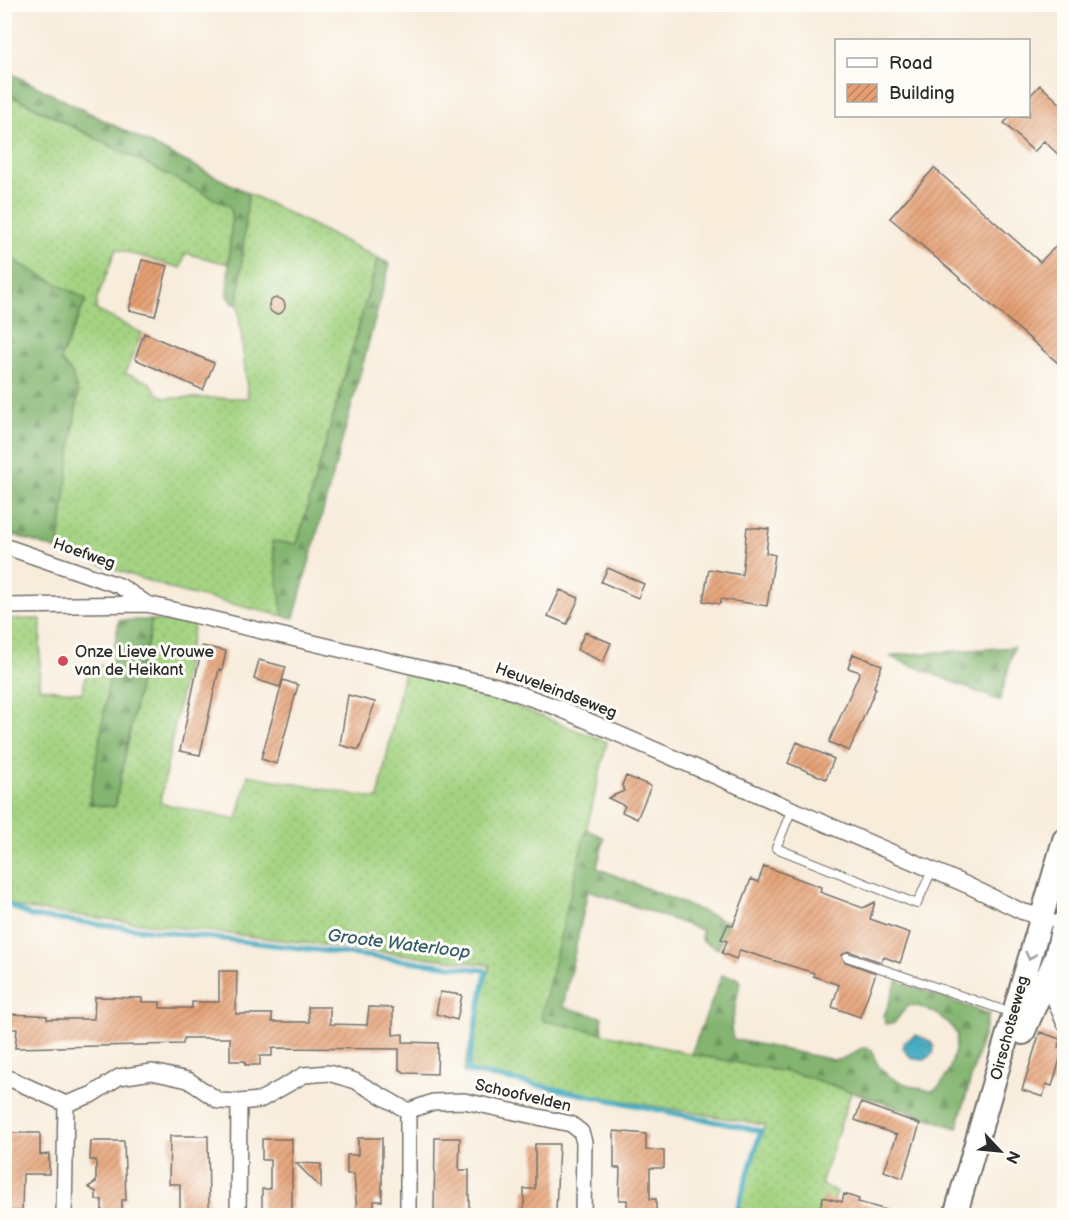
<svg xmlns="http://www.w3.org/2000/svg" width="1069" height="1220" font-family="'Balsamiq Sans',sans-serif">
<defs>
<pattern id="grass-dots" width="8" height="8" patternUnits="userSpaceOnUse" patternTransform="scale(1.5)"><rect width="8" height="8" fill="#a4d382"/><path d="M2 2h.1M6 6h.1" fill="none" stroke="#8db570" stroke-width="1.8" stroke-linecap="round"/></pattern>
<pattern id="forest-firs" width="22" height="20" patternUnits="userSpaceOnUse" patternTransform="scale(1.5)"><rect width="22" height="20" fill="#83b570"/><path d="M5 1l3.5 6h-7zM16 11l3.5 6h-7z" fill="#6b935c"/></pattern>
<pattern id="water-ripples" width="26" height="14" patternUnits="userSpaceOnUse" patternTransform="scale(1.5)"><rect width="26" height="14" fill="#40a9c0"/><path d="M2 4q2-2 4 0t4 0M15 11q2-2 4 0t4 0" fill="none" stroke="#368a9c"/></pattern>
<pattern id="building-hatch" width="6" height="6" patternUnits="userSpaceOnUse" patternTransform="scale(1.5)"><rect width="6" height="6" fill="#e59f72"/><path d="M-1 1l2-2M0 6l6-6M5 7l2-2" fill="none" stroke="#ba825e"/></pattern>
</defs>
<rect width="100%" height="100%" fill="#fdfcf7"/>
<filter id="ink" filterUnits="userSpaceOnUse"><feTurbulence type="fractalNoise" baseFrequency=".0167" numOctaves="2"/><feDisplacementMap in="SourceGraphic" scale="12" xChannelSelector="R" yChannelSelector="G"/><feConvolveMatrix kernelMatrix="1 2 1 2 8 2 1 2 1" color-interpolation-filters="sRGB"/></filter>
<filter id="wash" filterUnits="userSpaceOnUse"><feTurbulence type="fractalNoise" baseFrequency=".008" numOctaves="4" result="noise"/><feDisplacementMap in="SourceGraphic" scale="24" xChannelSelector="R" yChannelSelector="G"/><feGaussianBlur stdDeviation="1.35" result="paint"/><feColorMatrix in="noise" values="0 0 0 0 0 0 0 0 0 0 0 0 0 0 0 0 0 1.4 0 .05"/><feComposite in="paint" operator="in"/></filter>
<g filter="url(#wash)">
<rect width="100%" height="100%" fill="#f8ecdb"/>
<path fill="url(#grass-dots)" stroke="#687f56" stroke-width="1.5" d="M4 92 230 206 232 213 228 264 185 253 181 268 116 249 97 299 96 310 142 333 125 373 149 382 157 393 165 398H248L238 304 248 193 378 258 297 544 272 542 283 616 178 591 58 550 78 394 72 374 60 360 86 300 5 256Z
M5 619H41L39 688 82 693 88 668 114 664 89 804 115 807 152 620 194 624 160 803 237 820 248 775 378 799 404 671 487 695 607 742 542 1019 691 1054 802 1075 851 1092 821 1184 837 1192 829 1215H734L765 1125 463 1073 490 965 56 913 21 908 5 901Z"/>
<path fill="url(#forest-firs)" stroke="#57704e" stroke-width="1.5" d="M4 70 248 193 238 304H232L227 295 232 213 229 206 5 92Z
M5 256 86 299 60 360 72 374 78 394 58 550 5 532Z
M378 258 390 264 294 618 283 616 272 541 297 544Z
M119 620H152L115 807 89 804Z
M1014 647 1000 701 891 657 894 655Z
M586 829 604 838 597 868 728 922 718 949 701 940 702 930 588 890 563 1007 602 1017 603 1033 544 1021 541 1017Z
M722 975 737 978 740 982 731 1029 733 1039 834 1060C853 1060 859 1042 872 1050 878 1079 905 1085 931 1091 949 1085 956 1050 957 1034 946 1018 928 1006 908 1005L894 1023 885 1024 884 1016 897 981 989 1014 957 1128 802 1075 691 1054Z"/>
<path fill="url(#water-ripples)" stroke="#366a76" stroke-width="1.5" d="M916 1035 930 1041 934 1046 933 1053 925 1060 912 1059 903 1048 905 1041Z"/>
<g fill="none" stroke-linecap="round" stroke-linejoin="round">
<path stroke="#40a9c0" stroke-width="5" d="M4 902 30 916 484 970 486 972 467 1071 761 1131 735 1216"/>
</g>
<g id="blocks">
<path fill="url(#building-hatch)" d="M1040 85 1065 108V161L1044 141 1034 152 1004 123 1011 116H1029V97Z
M934 168 1040 262 1065 237V369L890 218Z
M142 260 168 266 155 316 129 310Z
M269 306a8 8 0 1 1 16 0a8 8 0 1 1-16 0Z
M144 333 214 363 203 390 135 359Z
M747 527 769 529 766 553 775 555 767 606 721 599 720 604 703 601 709 569 742 575Z
M608 568 644 584 638 598 601 582Z
M560 590 579 598 567 624 548 616Z
M585 632 611 643 603 662 577 650Z
M202 646 226 651 222 670 219 669 200 755 180 751Z
M853 654 882 665 874 687 876 688 849 751 829 742 860 672 848 668Z
M259 660 286 667 280 687 254 679Z
M283 680 298 685 277 764 261 759Z
M348 695 375 702 359 750 340 745Z
M797 742 834 759 826 779 788 763Z
M626 776 651 786 637 819 622 812 625 806 608 798 624 791 622 785Z
M764 866 821 887 820 892 863 908 875 902 870 919 910 933 900 963 884 957 881 962 848 951 842 955 845 962 876 973 860 1017 832 1007 839 985 813 976 814 973 740 950 736 959 722 953 727 941 721 939 728 924 733 926 751 879 758 882Z
M219 971H237L236 1014H272V1022H309L308 1007H330V1024L367 1025 369 1007 393 1008V1035L403 1034V1042L438 1043 437 1074 406 1073 399 1069V1049L272 1048V1056H260V1065H245V1061H230V1038H184L183 1044 15 1048 17 1029H4V1014L37 1015 47 1016V1019H94L95 997 142 998V1002H160V1008H192V1002H219Z
M440 992 462 995 457 1020 436 1014Z
M1040 1032 1060 1039 1058 1048 1063 1049 1052 1086 1046 1084 1043 1097 1022 1090Z
M861 1103 920 1124 903 1178 884 1171 897 1135 855 1120Z
M614 1131 646 1134V1150L664 1151V1168H650V1199H656V1213H627V1200H619L620 1168H614Z
M8 1133H40V1155L49 1154V1174H23L22 1211H4V1154H8Z
M170 1136H208L209 1209H197V1215H180V1184H169Z
M358 1138H382V1201H374V1214H357L354 1174H347V1155H358Z
M435 1138H460L459 1170H469V1215L434 1213Z
M262 1139H292V1210H262V1189H270V1160H262Z
M91 1141H124L126 1200H122V1214H102V1200H96V1192L88 1187 96 1182V1160H90Z
M535 1144H559L556 1211H549V1215H524V1189H535Z
M296 1163 321 1164V1188Z
M844 1194 859 1199 858 1202 890 1211 889 1215H818L823 1197 842 1202Z"/>
</g>
</g>
<g filter="url(#ink)">
<use href="#blocks" fill-opacity="0" stroke="#736f69" stroke-width="1.5"/>
<g fill="none" stroke-linecap="round" stroke-linejoin="round">
<defs>
<path id="service" d="M792 809 776 848 917 904 932 870
M847 957 1012 1013"/>
<path id="minor" d="M4 546 120 586 147 604
M4 606 147 604 497 686 556 707 967 885 1021 911 1048 919
M1047 980 1064 1022
M4 1076 66 1104 91 1095 119 1077 152 1072 188 1080 219 1101 239 1102 260 1100 304 1075 329 1073 355 1081 408 1111V1216
M408 1111 433 1102 464 1101 571 1124 581 1132 584 1142 583 1216
M64 1216 66 1104
M238 1216 239 1102"/>
<path id="secondary" d="M1023 1033 1056 957 1064 922
M955 1216 1064 840"/>
</defs>
<use href="#service" stroke="#736f69" stroke-width="10"/>
<use href="#minor" stroke="#736f69" stroke-width="18"/>
<use href="#secondary" stroke="#736f69" stroke-width="26"/>
<use href="#service" stroke="#fff" stroke-width="8"/>
<use href="#minor" stroke="#fff" stroke-width="15"/>
<use href="#secondary" stroke="#fff" stroke-width="22"/>
</g>
<defs><path id="oneway-chevron" d="M-2-3.5L2.5 0L-2 3.5" fill="none" stroke-width="1.6" stroke-linecap="round" stroke-linejoin="round" transform="scale(1.5)"/></defs>
<use stroke="#a0a0a0" href="#oneway-chevron" transform="translate(1030 956) rotate(104)"/>
</g>
<circle fill="#d1495b" stroke="#fdfcf7" stroke-width="2" cx="63" cy="661" r="6"/>
<g text-anchor="middle" dominant-baseline="central" stroke-width="6" stroke-linejoin="round" paint-order="stroke">
<g font-size="16" fill="#2b2b2b" stroke="#fdfcf7">
<text transform="translate(84 554) rotate(19)">Hoefweg</text>
<text transform="translate(556 691) rotate(21)">Heuveleindseweg</text>
<text transform="translate(1010 1028) rotate(-75)">Oirschotseweg</text>
<text transform="translate(523 1096) rotate(13)">Schoofvelden</text>
</g>
<g font-size="16" fill="#2b2b2b" stroke="#fdfcf7" text-anchor="start">
<text x="75" y="652">Onze Lieve Vrouwe<tspan x="75" dy="18">van de Heikant</tspan></text>
</g>
<g font-size="18" font-style="italic" fill="#335d67" stroke="#fdfcf7">
<text transform="translate(399 944) rotate(7)">Groote Waterloop</text>
</g>
</g>
<rect width="1069" height="1220" fill="none" stroke="#fdfcf7" stroke-width="24"/>
<rect x="835" y="39" width="195" height="78" fill="#fdfcf7" stroke="#a9a8a5" stroke-width="1.5"/>
<rect x="847" y="58" width="30" height="9" fill="#ffffff" stroke="#a9a8a5" stroke-width="1.5"/>
<text x="889" y="69" font-size="18" fill="#2b2b2b">Road</text>
<rect x="847" y="84" width="30" height="18" fill="url(#building-hatch)" stroke="#a9a8a5" stroke-width="1.5"/>
<text x="889" y="99" font-size="18" fill="#2b2b2b">Building</text>
<g transform="translate(1000 1151) rotate(116)" stroke="#fdfcf7" stroke-width="4.5" paint-order="stroke">
<path d="M0-4.5L10 22L0 15L-10 22Z" fill="#2b2b2b"/>
<text y="-9" font-size="16" font-weight="bold" text-anchor="middle" fill="#2b2b2b">N</text>
</g>
</svg>
